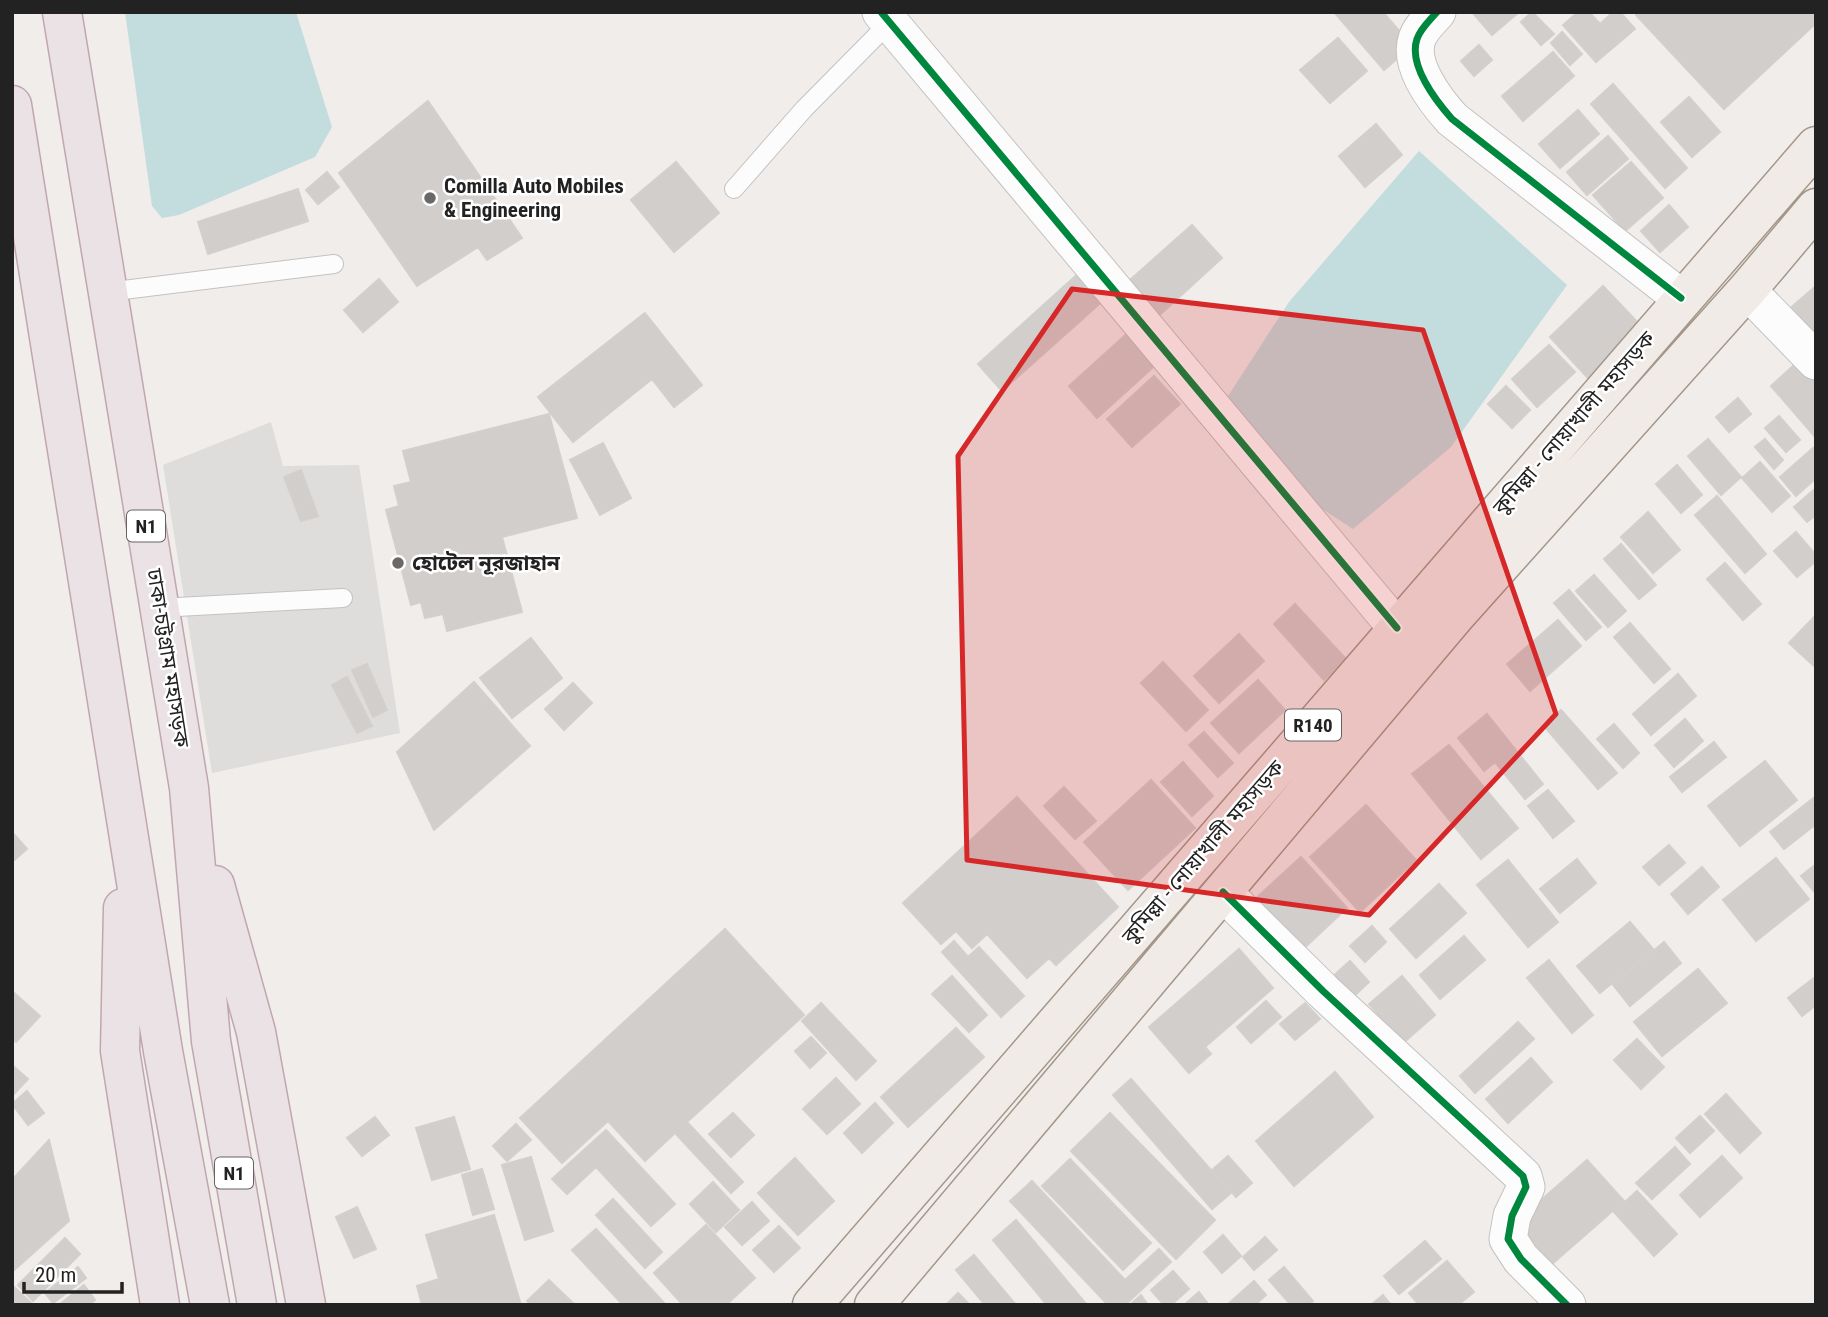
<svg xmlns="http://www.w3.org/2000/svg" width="1828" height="1317" font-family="'Roboto Condensed','Noto Sans Bengali',sans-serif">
<rect width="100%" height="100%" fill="#f0edeb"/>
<path fill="#dedddc" d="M271 422 283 466 359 465 400 733 212 773 163 465Z"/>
<path fill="#c3dcde" d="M125 12H296L332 127 315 157 179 215 162 218 152 206Z
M1419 151 1567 285 1451 447 1353 529 1284 484 1219 410 1289 302Z"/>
<path fill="#d1cecc" stroke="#d3cfcd" stroke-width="2" d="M1334 12H1383L1412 46 1384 70Z
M1472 12H1519L1492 35Z
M1532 12 1554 34 1541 45 1521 22Z
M1578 12H1589L1600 24 1613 12H1620L1635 29 1596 62 1563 25Z
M1639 12H1816V23L1724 109 1636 15Z
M1562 32 1582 54 1570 65 1551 43Z
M1338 38 1367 71 1330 103 1300 70Z
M1479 45 1492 60 1474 76 1461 61Z
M1553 52 1574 76 1523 121 1502 96Z
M1613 84 1687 168 1665 188 1591 104Z
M1689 97 1720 132 1692 157 1661 122Z
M428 101 522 238 487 260 478 247 417 286 339 173Z
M1578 110 1599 134 1560 168 1539 144Z
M1376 124 1402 155 1365 187 1339 156Z
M1608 136 1628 159 1587 195 1567 172Z
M676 162 719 213 674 252 631 200Z
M1631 162 1663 198 1625 231 1593 195Z
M327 172 339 187 318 204 306 190Z
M298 189 308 221 208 254 198 222Z
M1669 205 1688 227 1660 252 1641 231Z
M1192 225 1222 258 1153 321 1122 287Z
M1080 272 1105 299 1002 391 978 364Z
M379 279 398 302 363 332 344 310Z
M1603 286 1642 327 1588 378 1550 337Z
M1816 286V327L1808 334 1788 310Z
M645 313 702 385 674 407 652 379 573 442 538 397Z
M1131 330 1160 361 1097 418 1069 386Z
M1549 345 1575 372 1537 407 1512 379Z
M1804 356 1816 370V438L1771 386Z
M1154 376 1180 404 1132 447 1107 419Z
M1506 386 1530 410 1512 428 1488 404Z
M1738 398 1751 414 1729 432 1716 417Z
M549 414 577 518 502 537 522 612 447 631 443 614 425 618 421 602 411 605 386 510 399 506 394 486 411 482 403 451Z
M1779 416 1800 440 1786 452 1765 428Z
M1708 439 1741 477 1721 495 1688 456Z
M1765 439 1783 460 1774 469 1755 447Z
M603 443 631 498 600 515 570 460Z
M1813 448 1816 452V478L1796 496 1780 477Z
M1760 462 1790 496 1772 512 1742 478Z
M1677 465 1702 495 1681 513 1656 484Z
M301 470 318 516 301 521 284 477Z
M1816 488V515L1807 522 1794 507Z
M1717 496 1766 554 1745 573 1695 515Z
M1648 512 1680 550 1653 573 1621 537Z
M1796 532 1816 555V561L1797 577 1774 551Z
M1621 544 1656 585 1639 599 1604 559Z
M1725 563 1761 604 1743 620 1707 579Z
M1594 575 1626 611 1608 627 1576 591Z
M1569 590 1601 627 1586 640 1554 603Z
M1295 604 1346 659 1324 680 1274 624Z
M1816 615V668L1789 643Z
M1558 620 1581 646 1530 691 1507 664Z
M1630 623 1670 669 1654 683 1614 637Z
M1239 634 1264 661 1219 703 1194 676Z
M531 638 562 678 512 718 480 678Z
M1163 662 1208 710 1186 731 1141 683Z
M367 664 387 710 373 717 352 670Z
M1678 674 1696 696 1651 735 1633 714Z
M347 677 372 726 357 733 332 685Z
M1258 680 1285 710 1239 753 1211 723Z
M474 682 530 746 434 830 397 752Z
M573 683 592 703 564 730 545 709Z
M1561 710 1617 773 1598 789 1544 726Z
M1487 714 1543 784 1525 799 1495 762 1484 771 1458 738Z
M1685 719 1703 741 1674 767 1655 745Z
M1614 724 1639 753 1623 768 1597 739Z
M1204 732 1233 763 1218 777 1189 745Z
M1714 742 1726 757 1682 792 1670 777Z
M1449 745 1518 828 1481 859 1412 774Z
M1765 761 1797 800 1740 846 1708 806Z
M1183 762 1213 796 1192 816 1161 782Z
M1151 780 1195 828 1128 890 1084 842Z
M1064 787 1096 821 1075 839 1044 806Z
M1548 790 1574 821 1553 838 1528 806Z
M1816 796V824L1784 849 1770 832Z
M1017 797 1118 907 1056 965 1049 958 1027 978 987 934 972 948 956 931 941 944 903 903Z
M1366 805 1416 860 1360 912 1310 857Z
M12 832 27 849 12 862Z
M1669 845 1685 863 1659 885 1643 867Z
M1301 857 1347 908 1300 952 1253 901Z
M1776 858 1809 899 1756 941 1723 900Z
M1577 859 1596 883 1560 913 1540 889Z
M1508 860 1558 922 1528 947 1477 885Z
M1816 864V894L1801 876Z
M1702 867 1719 887 1688 914 1671 894Z
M1439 884 1466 913 1416 958 1390 929Z
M1630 922 1653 949 1600 993 1577 966Z
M1372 926 1386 942 1365 962 1350 946Z
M725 929 804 1015 687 1122 743 1182 731 1193 675 1133 645 1161 608 1121 562 1163 520 1118Z
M1464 936 1485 960 1440 999 1420 975Z
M954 941 968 957 979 947 1024 996 1001 1017 942 952Z
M1664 942 1681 963 1630 1006 1613 985Z
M1239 949 1273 988 1205 1047 1211 1054 1189 1073 1149 1027Z
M1549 960 1593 1015 1572 1033 1527 978Z
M1350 961 1369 982 1351 999 1331 978Z
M1698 969 1727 1003 1662 1056 1634 1022Z
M952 976 987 1015 969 1032 932 994Z
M1402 976 1435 1015 1403 1043 1369 1004Z
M1814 978 1816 1005 1802 1016 1788 998Z
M12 991 40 1016 16 1042 12 1039Z
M1266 1001 1281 1017 1251 1043 1237 1027Z
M821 1003 876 1061 856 1080 802 1021Z
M1305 1003 1320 1019 1295 1040 1280 1024Z
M1518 1022 1534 1039 1475 1093 1460 1076Z
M956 1028 984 1057 908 1127 881 1097Z
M811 1037 826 1053 810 1068 795 1051Z
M1637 1039 1664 1067 1641 1089 1614 1060Z
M1531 1058 1552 1082 1508 1123 1486 1099Z
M12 1065 28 1079 12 1096Z
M1335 1072 1373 1117 1294 1186 1256 1141Z
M836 1078 860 1104 827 1134 803 1109Z
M1131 1079 1231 1193 1212 1209 1113 1095Z
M27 1091 44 1113 28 1125 12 1104Z
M1726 1094 1761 1133 1740 1153 1705 1114Z
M875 1103 893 1123 862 1153 844 1133Z
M733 1113 754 1135 731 1157 709 1134Z
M1110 1113 1215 1220 1176 1259 1071 1151Z
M1700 1116 1714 1131 1690 1153 1676 1138Z
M375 1117 389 1135 362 1156 347 1138Z
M454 1117 470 1169 432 1180 416 1128Z
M516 1124 531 1140 507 1161 493 1146Z
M606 1130 675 1204 651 1226 596 1167 567 1194 552 1179Z
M49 1140 69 1221 12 1272V1180Z
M1675 1147 1690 1164 1652 1199 1636 1183Z
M1228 1156 1252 1183 1236 1197 1212 1170Z
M1722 1156 1742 1178 1700 1217 1680 1195Z
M531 1157 553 1231 525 1240 502 1165Z
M795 1158 834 1201 798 1235 758 1193Z
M1070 1159 1151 1243 1123 1270 1042 1186Z
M1587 1160 1624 1201 1552 1264 1516 1222Z
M482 1169 494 1209 473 1215 462 1175Z
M1032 1181 1125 1280 1159 1249 1171 1262 1125 1305H1108L1010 1201Z
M713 1182 739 1210 716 1232 690 1204Z
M1637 1191 1677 1234 1654 1256 1614 1212Z
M613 1199 662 1252 645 1268 596 1215Z
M752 1202 769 1221 742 1245 725 1227Z
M357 1207 376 1249 354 1258 336 1217Z
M494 1215 521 1305H422L417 1286 439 1279 426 1235Z
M1016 1220 1087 1305H1047L993 1240Z
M706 1225 755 1278 726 1305H683L654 1273Z
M779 1226 800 1248 774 1272 753 1250Z
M596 1229 666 1305H623L572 1250Z
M1223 1235 1241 1256 1222 1273 1204 1252Z
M1265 1237 1277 1250 1254 1270 1243 1257Z
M65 1238 80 1254 33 1301 18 1285Z
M1425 1241 1441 1259 1399 1294 1384 1276Z
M974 1255 1016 1305H985L956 1270Z
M1447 1261 1474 1292 1458 1305H1419L1409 1293Z
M78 1267 86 1278 53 1303 45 1293Z
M1284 1267 1313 1301 1308 1305H1291L1269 1280Z
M1173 1271 1189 1289 1171 1305H1164L1151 1290Z
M549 1280 575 1305H531L527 1301Z
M1254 1281 1266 1295 1255 1305H1227Z
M12 1285 33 1305H12Z
M84 1285 95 1300 89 1305H59Z
M1199 1292 1209 1305H1184Z
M958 1293 970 1305H946Z
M1141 1295 1148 1305H1130Z
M1383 1295 1391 1305H1371Z"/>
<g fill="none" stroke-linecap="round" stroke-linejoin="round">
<defs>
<path id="lane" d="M734 189 804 109 890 22
M107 292 334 264
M159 608 343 598"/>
<path id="street" d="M881 12 1397 628
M1437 12C1430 20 1420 29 1417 39 1408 65 1436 101 1452 119L1681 298
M1747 290 1816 361
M1223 892 1323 991 1523 1176 1526 1187 1512 1216 1508 1239 1521 1259 1567 1305"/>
<path id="primary" d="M812 1305 1816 146
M874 1305 1456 615 1747 290 1816 208"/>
<path id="highway" d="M62 12 189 788 211 1041 257 1305
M12 105 163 1051 210 1305
M215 885 256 1032 306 1305
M123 908 120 1051 160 1305"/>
</defs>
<use href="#lane" stroke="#c3c2c1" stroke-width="20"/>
<use href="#street" stroke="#c3c2c1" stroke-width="39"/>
<use href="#primary" stroke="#a4978a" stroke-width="41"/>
<use href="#highway" stroke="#c1a6b2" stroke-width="41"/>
<use href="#lane" stroke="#fdfcfc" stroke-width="18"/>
<use href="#street" stroke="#fdfcfc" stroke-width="37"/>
<use href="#primary" stroke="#f1ebe8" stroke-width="38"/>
<use href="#highway" stroke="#eae2e4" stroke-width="38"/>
<defs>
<path id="cycleway" d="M881 12 1397 628
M1437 12C1430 20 1420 29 1417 39 1408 65 1436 101 1452 119L1681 298
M1223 892 1323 991 1523 1176 1526 1187 1512 1216 1508 1239 1521 1259 1567 1305"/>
</defs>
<use href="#cycleway" stroke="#fff" stroke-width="11"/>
<use href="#cycleway" stroke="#00873e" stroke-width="7"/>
</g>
<path fill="#d62828" fill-opacity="0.2" stroke="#d62828" stroke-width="5" stroke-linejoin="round" d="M1072 289 1423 330 1556 714 1369 915 967 860 958 456Z"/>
<g fill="#6a6968" stroke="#fff" stroke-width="2.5">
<circle cx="430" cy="198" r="7"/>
<circle cx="398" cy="563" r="7"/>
</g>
<g text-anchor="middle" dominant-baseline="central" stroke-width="5" stroke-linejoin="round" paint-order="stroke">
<g fill="#fff" stroke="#646464" stroke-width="2">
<rect x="127" y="510.5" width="38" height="31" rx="5"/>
<rect x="1285" y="709.5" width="56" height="31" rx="5"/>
<rect x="215" y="1157.5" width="38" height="31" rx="5"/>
</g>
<g font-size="19" font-weight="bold" fill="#222">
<text x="146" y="526">N1</text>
<text x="1313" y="725">R140</text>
<text x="234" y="1173">N1</text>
</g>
<g font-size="21" font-weight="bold" fill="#222" stroke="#fff" text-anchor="start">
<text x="444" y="186">Comilla Auto Mobiles<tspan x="444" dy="24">&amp; Engineering</tspan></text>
<text x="412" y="563">হোটেল নূরজাহান</text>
</g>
<g font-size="21" fill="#222" stroke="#fff">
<text transform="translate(1574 423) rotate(-49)">কুমিল্লা - নোয়াখালী মহাসড়ক</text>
<text transform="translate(168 658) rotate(81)">ঢাকা-চট্টগ্রাম মহাসড়ক</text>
<text transform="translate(1203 852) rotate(-49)">কুমিল্লা - নোয়াখালী মহাসড়ক</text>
</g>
</g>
<rect width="1828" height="1317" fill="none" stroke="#222222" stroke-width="28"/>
<path d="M24 1282v10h98v-10" fill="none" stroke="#222222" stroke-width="3.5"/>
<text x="35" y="1282" font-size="21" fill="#222222" stroke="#ffffff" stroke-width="5" paint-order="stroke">20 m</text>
</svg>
